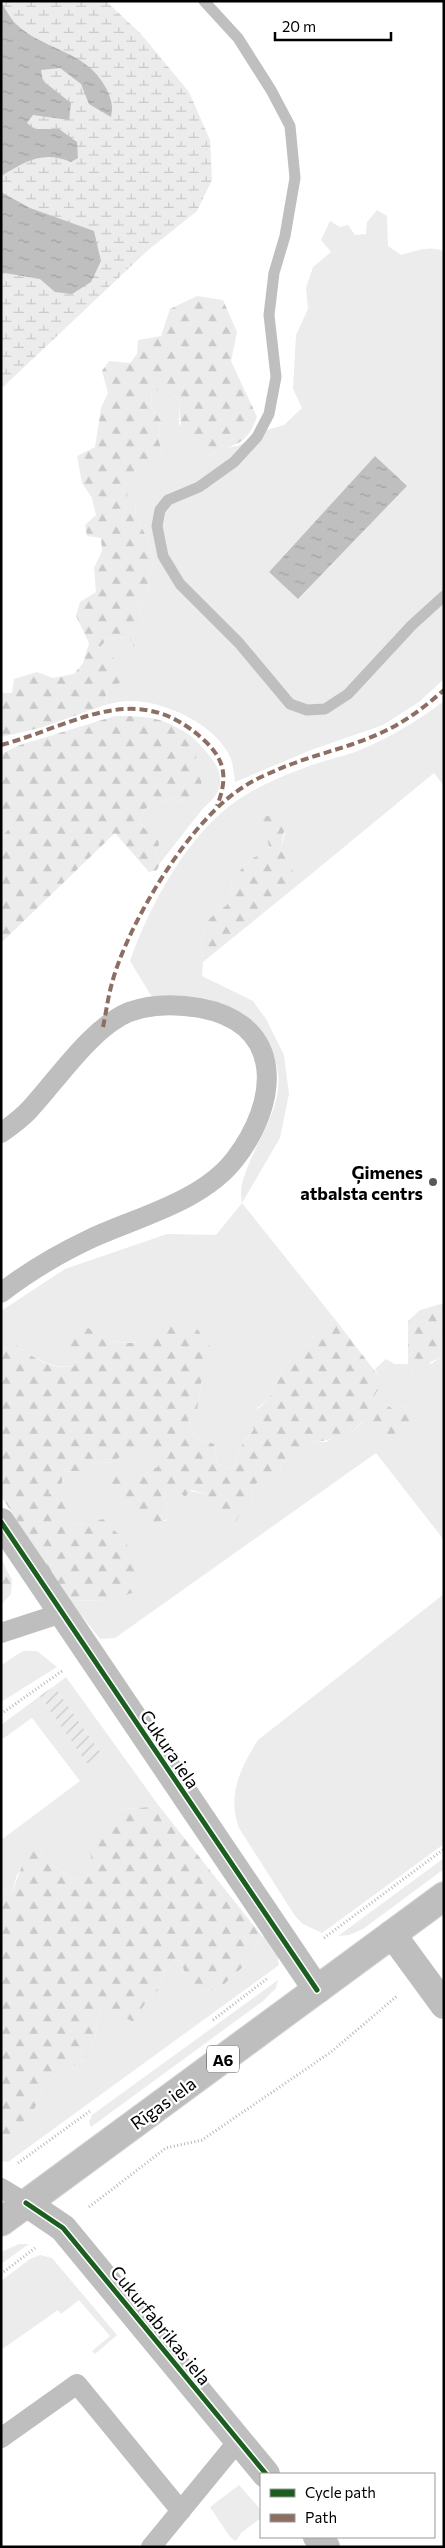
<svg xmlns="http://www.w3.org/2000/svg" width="445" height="2548" font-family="Commissioner,sans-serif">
<defs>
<pattern id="forest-firs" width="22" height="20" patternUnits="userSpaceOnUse" patternTransform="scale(1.25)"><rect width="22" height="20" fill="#ececec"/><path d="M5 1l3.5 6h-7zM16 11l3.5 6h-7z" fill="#c9c9c9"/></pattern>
<pattern id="wetland-marsh" width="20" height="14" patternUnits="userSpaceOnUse" patternTransform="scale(1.25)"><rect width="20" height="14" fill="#ececec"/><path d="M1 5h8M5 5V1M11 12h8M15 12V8" fill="none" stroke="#c9c9c9"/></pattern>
<pattern id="garden-furrows" width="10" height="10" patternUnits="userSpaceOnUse" patternTransform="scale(1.25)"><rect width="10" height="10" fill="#ececec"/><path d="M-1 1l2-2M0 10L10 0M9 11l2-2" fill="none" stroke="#c9c9c9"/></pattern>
<pattern id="water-ripples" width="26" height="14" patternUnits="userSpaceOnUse" patternTransform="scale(1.25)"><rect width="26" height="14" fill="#bfbfbf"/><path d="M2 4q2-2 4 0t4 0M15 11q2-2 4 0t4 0" fill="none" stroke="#a2a2a2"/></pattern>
</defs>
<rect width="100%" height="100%" fill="#fff"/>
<path fill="#ececec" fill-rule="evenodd" d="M377 210 387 216 388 246 401 255C413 252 432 244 444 252V679L419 702 383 725 311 750 235 782C234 774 233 766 231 759 218 725 162 699 128 701 121 701 113 703 105 705L112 666 101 654V646L107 639 127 637 133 643 143 622 137 604 149 596 148 580 154 561 147 538 136 516 135 504 127 495 137 467 163 455 158 438 161 421 152 407 151 391 164 388 180 401 179 424 208 456 224 448 238 446 267 430 284 425 302 408 293 389 296 335 308 309 306 288 313 267 331 252 321 240 330 221 340 227 348 225 355 235 366 234 367 222ZM375 456 406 487 298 599 269 572Z
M444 701V786L434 773 304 880 288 867V858L281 848 285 833 259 823 266 832 269 847 245 864 232 882 227 905 206 921 201 943 203 962 202 976 253 1001 266 1019 284 1055 289 1094 280 1138 242 1203 334 1318 325 1332 313 1337 284 1366 269 1399 257 1408 254 1428 242 1445 233 1469 218 1464 214 1444 194 1437 188 1420 197 1410 201 1383 168 1327C145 1346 126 1346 99 1337L75 1366C52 1370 34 1358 16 1345L1 1350V1311L65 1269 167 1234 216 1235 242 1203C239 1188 243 1180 248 1166 261 1132 291 1094 273 1056 270 1048 264 1040 260 1032L152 997 130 961C149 906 189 832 239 799 259 786 282 776 304 768 321 761 338 758 355 752 388 739 416 722 444 701Z
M192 737C206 751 229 772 217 793 213 800 206 805 201 811 187 828 174 846 160 863L156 855 159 844 139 822 146 808 170 799 182 802C193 776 202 765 192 737Z
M4 811 11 816 12 826 1 837V812Z
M440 1358 444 1363V1540L376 1453 115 1638 100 1639 69 1600 107 1601 129 1552 84 1525 72 1523 47 1493 62 1483 61 1472 81 1471 96 1462 116 1463 119 1457 143 1439 168 1451 158 1467 150 1469 144 1477 111 1474 106 1481 110 1495 158 1520 166 1521 169 1511 164 1510 166 1505 164 1496 177 1489 207 1494C215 1505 235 1512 249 1509L254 1499 251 1492 256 1482 280 1475 282 1462 300 1460 313 1441 326 1442 350 1427 352 1432 363 1422 406 1407 393 1409 385 1404 372 1399 380 1379 375 1369 386 1359 395 1364H408L413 1375Z
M444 1594V1844L322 1933 303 1924 295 1916 239 1828C227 1796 240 1768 258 1740Z
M23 1651H37L57 1667 1 1702V1665Z
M66 1677 159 1806 117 1810 96 1872 73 1880 49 1862 40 1848 17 1875 11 1894 1 1896V1840L80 1781 32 1718 1 1740V1725L40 1696 89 1765 103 1756 54 1686Z
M444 1858V1869L363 1929 349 1935 338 1936Z
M262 1936C274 1939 278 1953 279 1965L8 2162 1 2161V2138C30 2127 35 2109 44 2082L84 2060 95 2038 101 2004 133 2021 146 2002 159 1989 165 1970 180 1959 187 1979 203 1991 219 1989 245 1965Z
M278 1980 276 1988 263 2001 91 2127 89 2122 92 2115Z
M19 2244H29L1 2264V2252Z
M40 2255 52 2258 117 2335 95 2354 92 2351 110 2336 79 2300 61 2314 58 2310 1 2350V2281L30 2259Z
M239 2485 261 2510V2518L241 2533 236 2541 230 2537 210 2507Z"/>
<path fill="url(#forest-firs)" d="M197 296 223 300 237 332 231 361 257 417C245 449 235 442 208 456 180 440 180 433 180 401L164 388 151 392 152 407 161 421 158 438 163 455 150 467H137L127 495 135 504 136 516 147 538 154 561 148 580 149 596 137 604 143 622 139 633 149 640V646L140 654 133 653V643L127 637 107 639 101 646V654H109L114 659 113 666 127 678 107 691 105 705 40 728 1 737V693H12L14 679 37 672 53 678 74 674 83 663 89 643 76 616 80 602 96 592 94 568 102 551 101 538 87 536 85 525 96 515 92 498 82 483 77 456 95 447 101 408 108 393 102 371 109 361 130 363 137 354 138 340 161 336 170 309Z
M115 716C139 716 160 716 181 730 185 732 191 735 193 739 198 748 196 755 196 765 197 779 207 778 197 797L182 802 170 799 146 808 139 822 145 829 155 832 159 844 156 855 160 863 157 870 149 872 115 833 1 943V837L12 826 11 816 1 812V754L20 745Z
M277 813 286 820 281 848 288 858V867L304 880 203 962 201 943 206 921 227 905 232 882 245 864 269 847 266 832 259 823 264 817Z
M444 1303V1363L440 1358 430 1362 429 1369 420 1377 413 1375 408 1364V1321L420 1310Z
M334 1318 381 1379 380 1387 372 1399 385 1404 393 1409 406 1407 411 1411 410 1422 402 1432 383 1436 370 1434 362 1422 352 1432 350 1427C337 1437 330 1442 313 1441L300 1460 282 1462 280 1475 272 1482 256 1483 251 1492 254 1499 249 1509 241 1511 236 1522 222 1523C212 1511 214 1505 207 1494L191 1490 185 1497 177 1489 172 1494 164 1496 166 1505 164 1510 169 1511V1517C162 1525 146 1522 136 1519L132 1506H121L110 1495 105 1481 111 1473 136 1474 144 1477 150 1469 158 1467 159 1456 167 1451 150 1447 144 1439 135 1454 119 1457 116 1463 96 1462 81 1471 62 1472V1483L48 1493 69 1502 65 1514 72 1523 84 1525 103 1519 126 1542 129 1552 138 1556 135 1592 107 1601 69 1600 1 1496V1350L16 1345C34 1358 52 1371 75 1366L68 1352 70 1339 86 1326C112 1348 142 1349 167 1327L195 1326 211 1348 201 1383 197 1411 188 1420 194 1437 214 1444 218 1464 233 1469 242 1445 254 1429 247 1418 269 1399 284 1366 313 1337 325 1332Z
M1 1559 12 1580 11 1594 1 1605Z
M159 1806 262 1936 245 1965 219 1989 203 1991 187 1979 180 1959 165 1970 159 1989 146 2002 133 2022 101 2004 95 2038 84 2060 44 2082C35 2109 31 2127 1 2138V1896L11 1894 29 1849 40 1848 49 1862 73 1880 95 1872 88 1846 117 1810Z"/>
<path fill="url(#wetland-marsh)" d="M1 1H106L141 34 189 92 210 140 212 180 197 211 147 251 1 389Z"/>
<path fill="url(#garden-furrows)" d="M54 1686 103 1756 89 1766 40 1696Z"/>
<path fill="url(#water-ripples)" d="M1 2C5 8 9 16 14 22 43 52 89 49 108 92 112 102 113 107 111 117L89 104 81 84 60 68 41 70 43 81 71 103 69 120 33 115 27 123 35 129H59L77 142 78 158 71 162C43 150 26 161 1 176Z
M1 192 30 208 94 231 101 261 91 282 72 294 55 292 40 279 5 273 1 274Z
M375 456 407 486 298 599 269 572Z"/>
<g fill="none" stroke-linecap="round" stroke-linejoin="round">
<path stroke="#bfbfbf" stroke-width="11" d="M204 1 238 38 271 90 290 126 295 178 285 236 274 273 269 315 276 377 269 414 257 437 234 462 199 487 168 500 160 510 157 526 163 556 180 584 239 643 290 704 307 710 325 709 348 694 412 625 444 596"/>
<defs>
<path id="trunk" d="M1 2222 444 1896"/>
</defs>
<use href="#trunk" stroke="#dbdbdb" stroke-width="30"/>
<path stroke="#b9b9b9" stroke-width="3" stroke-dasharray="1 2.5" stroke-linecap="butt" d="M1 1714 62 1671
M324 1938 444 1849
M213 2020 268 1978
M18 2163 90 2111
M89 2207 166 2148 202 2140 331 2052 397 1996
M1 2274 35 2248"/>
<path stroke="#bebebe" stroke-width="20" d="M1 1133C11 1126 22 1118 30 1109 57 1080 92 1027 129 1012 151 1004 177 1004 200 1008 286 1024 279 1102 235 1159 203 1201 138 1217 92 1238 60 1253 29 1271 1 1293
M1 1633 62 1613
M1 2188 26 2203
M1 2438 77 2384 181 2511
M151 2547 238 2441"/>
<path stroke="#bebebe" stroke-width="28" d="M1 1522 317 1990
M392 1934 444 2005
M26 2203 63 2228 266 2474
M317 2537 326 2547"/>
<use href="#trunk" stroke="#bebebe" stroke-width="28"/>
<path stroke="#8d6e63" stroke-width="4" stroke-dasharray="8 4" stroke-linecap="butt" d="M1 745C76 725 137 677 205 741 227 762 227 780 217 806
M103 1027C106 1013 108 997 112 983 128 923 191 818 245 786 255 779 268 774 279 769 314 754 354 747 389 729 409 719 427 705 444 690"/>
<defs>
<path id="cycleway" d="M1 1522 317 1990
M26 2203 63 2228 266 2474"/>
</defs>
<use href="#cycleway" stroke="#fff" stroke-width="8"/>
<use href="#cycleway" stroke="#1b5e20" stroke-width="5"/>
</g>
<circle fill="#595959" stroke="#fff" stroke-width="2" cx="433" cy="1182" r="5"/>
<g text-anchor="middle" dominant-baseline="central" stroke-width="4.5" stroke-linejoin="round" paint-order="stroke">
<rect fill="#fff" stroke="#4c4c4c" stroke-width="1" x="207" y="2045.5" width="32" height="27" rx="4"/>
<g font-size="16" font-weight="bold" fill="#000">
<text x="223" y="2059">A6</text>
</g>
<g font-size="18" font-weight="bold" fill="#000" stroke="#fff" text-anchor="end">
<text x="423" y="1172">Ģimenes<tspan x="423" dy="21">atbalsta centrs</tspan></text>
</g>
<g font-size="18" fill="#000" stroke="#fff">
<text transform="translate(170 1749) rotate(56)">Cukura iela</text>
<text transform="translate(163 2103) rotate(-36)">Rīgas iela</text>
<text transform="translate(161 2325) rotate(51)">Cukurfabrikas iela</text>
</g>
</g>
<rect width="445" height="2548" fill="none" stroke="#000000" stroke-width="5"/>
<rect x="260" y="2473" width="175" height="65" fill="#ffffff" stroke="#999999"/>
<rect x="270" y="2489" width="25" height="8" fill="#1b5e20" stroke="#999999"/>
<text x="305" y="2498" font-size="15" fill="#000000">Cycle path</text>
<rect x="270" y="2514" width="25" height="8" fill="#8d6e63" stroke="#999999"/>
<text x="305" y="2523" font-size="15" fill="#000000">Path</text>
<path d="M275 32v8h116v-8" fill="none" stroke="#000000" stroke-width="2.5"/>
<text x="282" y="32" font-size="15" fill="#000000" stroke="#ffffff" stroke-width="4" paint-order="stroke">20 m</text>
</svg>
